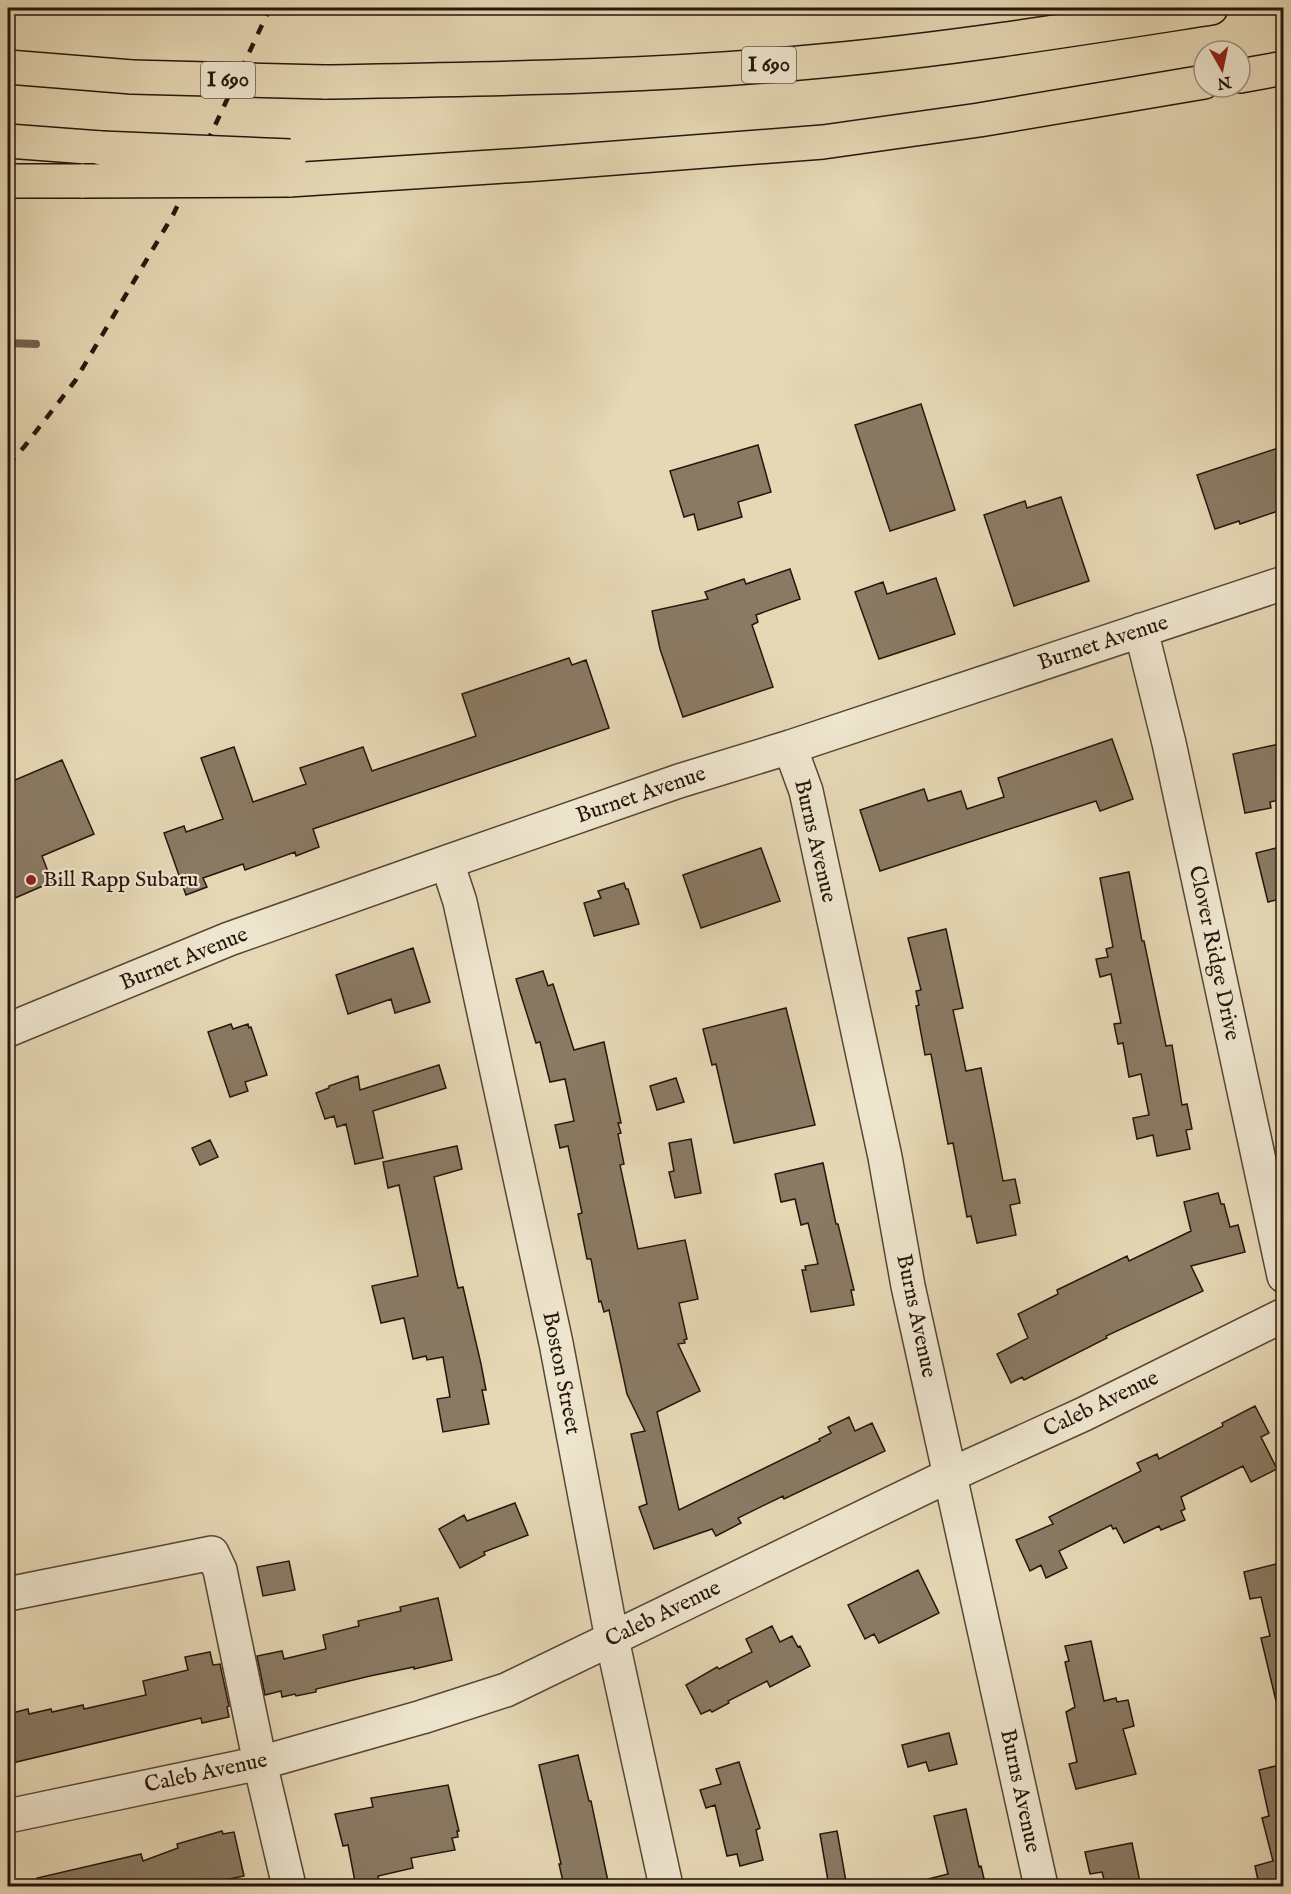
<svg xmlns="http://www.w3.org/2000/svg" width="1291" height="1894" font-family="'IM FELL English',serif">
<rect width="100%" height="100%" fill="#e6d8b5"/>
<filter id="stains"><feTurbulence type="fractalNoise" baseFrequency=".00333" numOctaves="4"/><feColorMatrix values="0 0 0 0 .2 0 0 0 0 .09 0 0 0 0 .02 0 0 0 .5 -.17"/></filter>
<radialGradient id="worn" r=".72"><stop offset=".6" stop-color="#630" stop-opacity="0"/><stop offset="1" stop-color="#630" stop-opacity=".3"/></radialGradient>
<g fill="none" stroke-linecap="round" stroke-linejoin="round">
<path stroke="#72624f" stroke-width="8" d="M8 343 36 344"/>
</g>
<path fill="#8a7a64" stroke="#26150c" stroke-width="1.5" d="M921 404 955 510 890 531 855 425Z
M758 445 771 492 738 502 742 517 698 530 694 514 684 517 670 471Z
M1284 446V506L1277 508 1278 511 1240 524 1239 521 1215 529 1197 475Z
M1061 497 1089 581 1014 606 984 515 1025 501 1027 508Z
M790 569 800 599 756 615 758 622 752 625 773 687 683 717 660 649 652 611 708 599 705 592 744 579 746 584Z
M936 578 955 634 879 659 855 592 883 582 887 594Z
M569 658 572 665 586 660 609 728 313 829 319 847 296 856 295 852 245 870 243 864 203 878 207 887 186 895 164 833 184 826 186 832 223 819 201 758 234 747 253 802 306 784 300 768 363 747 372 771 476 736 462 694Z
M1112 739 1133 799 1100 811 1096 801 880 871 860 810 924 789 928 801 961 791 967 809 1004 797 998 778Z
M1284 743V799L1270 802 1271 808 1245 813 1233 754Z
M62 760 94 834 42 856 52 882 8 901V783Z
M1284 846V898L1268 902 1256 853Z
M761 848 780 901 701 928 683 875Z
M1129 872 1142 941H1144L1166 1046 1172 1045 1182 1105 1187 1104 1192 1129 1186 1130 1190 1149 1157 1156 1153 1135 1137 1139 1133 1118 1149 1115 1141 1074 1129 1077 1123 1043 1118 1044 1114 1024 1121 1023 1111 974 1100 977 1096 959 1108 957 1106 949 1113 947 1100 878Z
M624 883 626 889H628L639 924 594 936 584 903 601 898 598 891Z
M946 929 963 1008 953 1010 966 1071 981 1068 1003 1181 1015 1179 1020 1203 1010 1205 1016 1235 977 1243 971 1216 967 1217 953 1143 948 1144 931 1054 925 1055 916 1006 919 1005 916 991 921 990 908 938Z
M413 948 430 1002 395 1013 391 999 348 1014 336 975Z
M543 971 548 986 553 984 574 1050 604 1042 621 1123H618L621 1133 618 1134 624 1164 620 1165 638 1249 685 1240 698 1299 679 1303 687 1339 684 1340 685 1343 678 1344 700 1391 657 1412 679 1510 820 1441 819 1439 831 1433 828 1427 849 1417 855 1431 872 1423 885 1451 784 1499 783 1496 738 1518 741 1523 716 1536 712 1529 654 1549 639 1507 647 1504 631 1434 645 1431 627 1394 609 1310 604 1312 601 1301 599 1302 591 1259H587L578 1214 582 1213 568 1146 560 1148 555 1125 574 1121 565 1079 550 1082 540 1042 536 1043 516 979Z
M786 1008 815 1125 734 1143 716 1064 712 1065 703 1029Z
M231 1024 233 1029 248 1024 249 1028 251 1027 267 1075 245 1082 248 1091 230 1097 208 1032Z
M439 1065 446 1088 373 1111 383 1158 355 1164 346 1124 337 1127 334 1116 325 1119 316 1093 329 1088V1086L358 1076 360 1090Z
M676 1078 684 1102 657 1110 650 1086Z
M691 1139 701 1193 675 1198 669 1172 674 1171 669 1143Z
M210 1140 218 1157 200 1165 192 1148Z
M457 1146 462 1169 434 1177 455 1275 458 1288 463 1287 481 1364 486 1390H482L489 1424 443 1432 437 1399 450 1397 443 1357 427 1360 426 1356 413 1359 404 1318 381 1323 372 1286 418 1276 399 1185 388 1188 383 1162Z
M823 1163 836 1224H838L854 1290H851L854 1305 811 1312 802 1270H806L805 1266 818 1264 808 1223 801 1225 795 1199 781 1202 775 1174Z
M1218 1193 1221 1204H1224L1230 1227 1238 1225 1245 1252 1191 1266 1203 1291 1106 1336 1107 1338 1024 1380 1022 1377 1011 1383 997 1354 1028 1338 1018 1314 1058 1294 1057 1290 1088 1275 1127 1256 1129 1261 1191 1231 1184 1202Z
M1255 1406 1269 1433 1261 1437 1277 1469 1251 1482 1243 1466 1181 1497 1185 1509 1181 1511 1185 1520 1161 1530 1159 1526 1124 1543 1116 1528 1113 1529 1111 1525 1059 1551 1067 1568 1046 1578 1041 1565 1030 1571 1016 1540 1053 1524 1049 1517 1141 1471 1137 1463 1157 1454 1159 1459 1223 1426 1222 1423Z
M515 1503 528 1535 484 1552 485 1555 460 1568 439 1529 464 1515 467 1521Z
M289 1561 295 1590 263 1596 257 1567Z
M1284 1562V1700L1276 1701 1261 1638 1270 1636 1261 1597 1250 1599 1244 1572Z
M918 1570 939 1613 879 1643 874 1634 865 1639 848 1605Z
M438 1598 452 1660 414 1669V1667L370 1676 316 1689V1692L296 1696 295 1694 282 1697 281 1691 265 1695 257 1656 282 1651 284 1659 326 1649 323 1635 359 1626 358 1621 401 1611 400 1607Z
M772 1626 780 1642 792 1636 798 1647 800 1646 810 1666 770 1687 767 1681 728 1701 729 1703 712 1712 710 1710 701 1714 686 1685 717 1667 719 1669 752 1652 746 1639Z
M1091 1641 1104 1701 1116 1698 1117 1702 1128 1700 1134 1726 1123 1729 1136 1774 1076 1789 1069 1764 1077 1762 1066 1712 1075 1707 1065 1662 1069 1661 1065 1646Z
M210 1652 213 1665 220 1664 229 1706 227 1707 229 1717 202 1723 201 1718 8 1764V1714L28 1709 29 1714 51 1709 52 1712 83 1705 84 1709 146 1695 143 1681 188 1670 185 1657Z
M949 1733 957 1764 929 1771 926 1762 908 1767 902 1745Z
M578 1755 589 1801H591L609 1886H564L559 1864H561L539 1765Z
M739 1762 760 1828 756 1830 763 1860 740 1866 737 1854 727 1856 715 1805 706 1808 700 1790 721 1784 716 1769Z
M1284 1764V1880L1259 1885 1255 1866 1273 1861 1262 1818 1269 1816 1259 1770Z
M448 1785 459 1831H457L458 1837 452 1838 455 1850 411 1858 413 1868 378 1876 379 1883 356 1887 348 1845 343 1846 335 1814 373 1807 371 1798Z
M966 1809 979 1867 981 1866 986 1887H929L928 1879 948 1874 934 1816Z
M222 1831 223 1834 234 1832 244 1876 210 1883 211 1887H37V1878L141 1854 143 1861 178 1848 177 1844Z
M837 1831 847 1887H829L820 1834Z
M1132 1843 1141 1887H1106L1102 1872 1090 1874 1085 1852Z"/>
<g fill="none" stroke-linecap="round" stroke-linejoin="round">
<defs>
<path id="minor" d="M1141 630 1169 743 1284 1276
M790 747 806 791 885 1157 908 1286 1041 1886
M447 862 460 902 556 1343 612 1639 666 1886
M8 1030 229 939 447 862 679 781 790 747 1284 583
M8 1594 212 1553 220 1570 260 1763 289 1886
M8 1816 260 1763 422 1717 506 1690 950 1475 1084 1414 1284 1315"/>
<path id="highway" d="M8 67 132 77
M1240 76 1284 68
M324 82C490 79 656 77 821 61 952 49 1082 28 1211 8
M8 141 101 148
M289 180 538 164 823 142 979 120 1204 82
M8 181H84"/>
</defs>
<use href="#minor" stroke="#564636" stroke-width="36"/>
<use href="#highway" stroke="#26150c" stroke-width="36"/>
<use href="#minor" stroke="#efe6cf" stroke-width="33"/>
<use href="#highway" stroke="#e6d8b5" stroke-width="33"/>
<path stroke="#26150c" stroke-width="4.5" stroke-dasharray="10 10" stroke-linecap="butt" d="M8 465 24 447 75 381 173 215 270 8"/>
<defs>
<path id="highway-bridge" d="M132 77 324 82
M101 148 290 156
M84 181 289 180"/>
</defs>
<use href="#highway-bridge" stroke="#26150c" stroke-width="36" stroke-linecap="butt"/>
<use href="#highway-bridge" stroke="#e6d8b5" stroke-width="33"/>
</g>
<circle fill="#8f2418" stroke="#efe6cf" stroke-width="2" cx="31" cy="880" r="6"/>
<g text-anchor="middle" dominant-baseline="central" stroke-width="4.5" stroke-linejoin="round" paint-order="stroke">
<g fill="#efe6cf" stroke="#625446" stroke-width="1.5">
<rect x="742" y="47" width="54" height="36" rx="4.5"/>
<rect x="201" y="62" width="54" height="36" rx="4.5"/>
</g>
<g font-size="21" font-weight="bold" fill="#26150c">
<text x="769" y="65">I 690</text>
<text x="228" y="80">I 690</text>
</g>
<g font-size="22" fill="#26150c" stroke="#efe6cf">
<text transform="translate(1103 643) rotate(-18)">Burnet Avenue</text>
<text transform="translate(641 795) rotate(-19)">Burnet Avenue</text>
<text transform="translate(815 841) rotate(77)">Burns Avenue</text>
<text transform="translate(1214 953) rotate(78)">Clover Ridge Drive</text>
<text transform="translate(184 959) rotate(-22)">Burnet Avenue</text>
<text transform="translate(916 1316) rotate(78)">Burns Avenue</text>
<text transform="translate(561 1373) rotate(79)">Boston Street</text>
<text transform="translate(1101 1404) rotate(-26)">Caleb Avenue</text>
<text transform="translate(663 1614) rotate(-26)">Caleb Avenue</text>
<text transform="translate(206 1773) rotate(-12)">Caleb Avenue</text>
<text transform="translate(1020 1791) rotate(78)">Burns Avenue</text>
</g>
<g font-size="22" fill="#26150c" stroke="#efe6cf" text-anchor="start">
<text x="43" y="880">Bill Rapp Subaru</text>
</g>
</g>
<rect width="1291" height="1894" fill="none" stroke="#e6d8b5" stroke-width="30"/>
<rect x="9" y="9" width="1273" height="1876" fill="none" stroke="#26150c" stroke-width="3"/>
<rect x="15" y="15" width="1261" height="1864" fill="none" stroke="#26150c" stroke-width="1.5"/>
<g transform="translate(1222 69) rotate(171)"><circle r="28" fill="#efe6cf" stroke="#9f9281" stroke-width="1.5"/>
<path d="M0-4.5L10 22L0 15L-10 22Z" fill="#8f2418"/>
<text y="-9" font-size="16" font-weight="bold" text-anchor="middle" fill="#26150c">N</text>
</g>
<rect width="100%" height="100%" filter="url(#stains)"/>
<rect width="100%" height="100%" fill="url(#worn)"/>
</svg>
